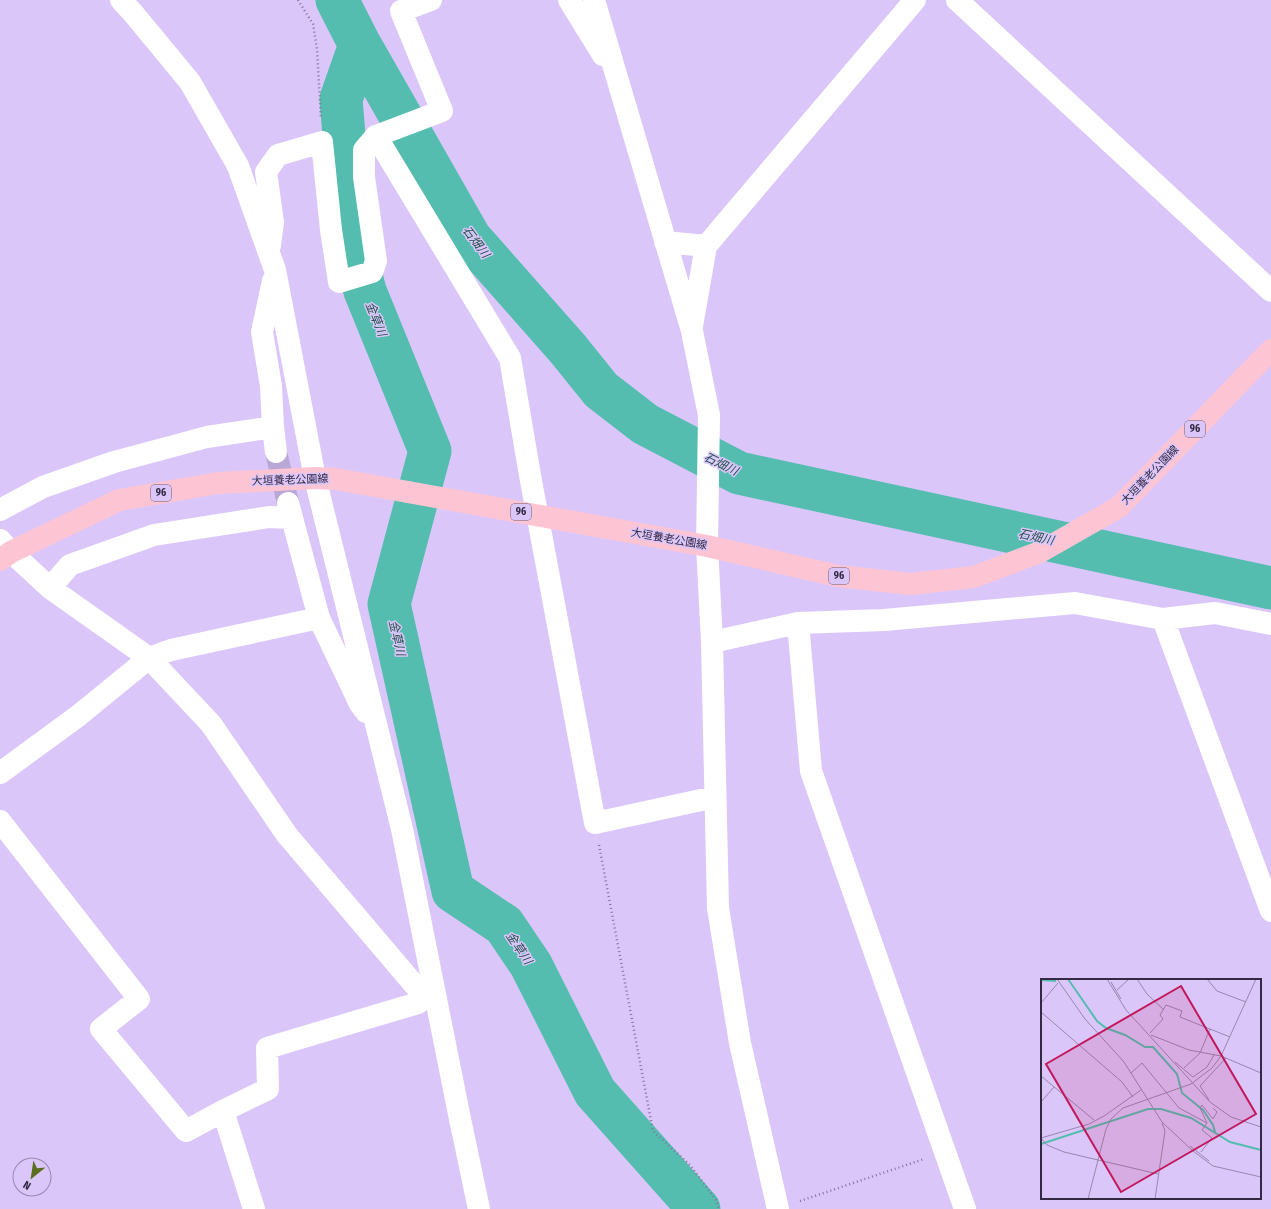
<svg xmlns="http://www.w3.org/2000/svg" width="1271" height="1209" font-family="'Fira Sans Condensed','Noto Sans JP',sans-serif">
<rect width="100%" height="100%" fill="#dbc6fa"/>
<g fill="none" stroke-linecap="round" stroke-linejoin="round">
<path stroke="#54bdaf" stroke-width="43" d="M337 0 360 45 470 238 568 349 601 390 645 424 739 473 1271 588
M360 45 341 99 353 245 365 291 430 451 389 604 453 891 504 925 531 965 595 1092 699 1209"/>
<path stroke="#b9a7d5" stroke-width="22" stroke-dasharray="22 11" stroke-linecap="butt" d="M276 452 288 503"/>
<path stroke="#84759b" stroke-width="2.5" stroke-dasharray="1 3" stroke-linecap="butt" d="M298 0 313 24 317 49 321 119
M599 845 653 1131 690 1165 716 1200 719 1209
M800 1201 924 1159"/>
<path stroke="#fff" stroke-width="22" d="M121 0 133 13 190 82 238 166 275 270 315 478 402 829 460 1119 479 1209
M569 0 603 55
M594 0 692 331 709 415 707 546 712 642 718 908 740 1043 778 1209
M957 0 1271 291
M376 136 510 358 531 481 595 823 715 797
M665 242 706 246
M270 245 273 222 266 172 278 155 322 142 331 230 339 282 372 272 376 261 364 177V150L376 136 442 111 401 11 431 0
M692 326 706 246 915 0
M273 427 276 452
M288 503 319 618 360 704 366 712
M0 510 43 487 114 462 207 437 273 427 271 386 262 332 273 281
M0 540 11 552 50 588 149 658 211 724 287 835 417 988
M50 588 70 565 154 535 269 517 292 518
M1163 619 1271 911
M798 623 811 771 965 1209
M712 642 798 623 884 620 1075 603 1163 619 1215 613 1271 624
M0 773 78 716 149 658 171 650 319 618
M0 821 139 999 101 1029 186 1131 223 1111 268 1089 267 1048 418 1003
M223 1111 254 1209"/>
<path stroke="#fdc4d3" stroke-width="22" d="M0 560 11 552 119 500 218 483 315 478 336 479 707 546 838 576 910 584 974 577 1040 552 1119 507 1271 350"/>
</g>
<g text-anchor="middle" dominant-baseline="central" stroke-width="3" stroke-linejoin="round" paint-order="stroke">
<g fill="#dbc6fa" stroke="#655879" stroke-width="1">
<rect x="1185" y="421" width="20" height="16" rx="3"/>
<rect x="151" y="485" width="20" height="16" rx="3"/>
<rect x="511" y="504" width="20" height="16" rx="3"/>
<rect x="829" y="568" width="20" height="16" rx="3"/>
</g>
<g font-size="10" font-weight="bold" fill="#332942">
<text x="1195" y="429">96</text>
<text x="161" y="493">96</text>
<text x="521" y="512">96</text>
<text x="839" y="576">96</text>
</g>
<g font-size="11" fill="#332942" stroke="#dbc6fa">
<text transform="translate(1150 475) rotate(-46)">大垣養老公園線</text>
<text transform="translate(290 480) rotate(-2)">大垣養老公園線</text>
<text transform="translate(669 539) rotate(10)">大垣養老公園線</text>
</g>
<g font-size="12" font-style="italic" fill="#23514a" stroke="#dbc6fa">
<text transform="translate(476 242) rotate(53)">石畑川</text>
<text transform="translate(376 319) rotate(68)">金草川</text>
<text transform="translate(721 464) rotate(26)">石畑川</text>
<text transform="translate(1036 537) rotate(12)">石畑川</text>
<text transform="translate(397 638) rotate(77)">金草川</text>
<text transform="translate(519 948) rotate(56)">金草川</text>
</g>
</g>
<g transform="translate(1041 979)">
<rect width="220" height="220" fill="#dbc6fa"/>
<path fill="none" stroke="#54bdaf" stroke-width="2" d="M27 0 56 42 65 49 84 56 104 68H112L136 95 141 114 162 131 172 146 174 153M0 1 15 2M0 165 107 130H120L150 139 189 163 220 171"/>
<path fill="none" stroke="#9887b0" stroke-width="1" d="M16 0 44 40 83 83 121 143 152 172 172 187 220 198M66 0 85 31 169 123 190 138 220 148M96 0 106 15 123 31M166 0 176 12 205 23M70 3 80 20M76 11 88 0M0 24 17 4M0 33 81 103 92 118M109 54 122 40 119 36 125 26 141 32 139 38 189 58M110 56 148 71 180 77 220 94M134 83 152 98M143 89 159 74 169 50M90 94 101 84 138 129 166 144M0 97 53 141M152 98 166 88 173 76M168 121 159 107 185 79M0 123 13 108M166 144 159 129 161 126 172 140 176 133 172 129M0 159 6 166 23 173 117 195M0 159 48 145 63 137 100 111M149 167 168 182M160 173 171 159 161 151 166 144M47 220 65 150 70 140 82 129 150 105 171 89 180 77 215 0M114 220 124 152 121 144"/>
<path fill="#c2185b" fill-opacity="0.15" stroke="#c2185b" stroke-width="2" d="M140 7 215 135 80 213 5 85Z"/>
<rect width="220" height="220" fill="none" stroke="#332942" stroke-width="2"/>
</g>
<g transform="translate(32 1177) rotate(210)"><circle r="19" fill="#dbc6fa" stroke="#9887b0"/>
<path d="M0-3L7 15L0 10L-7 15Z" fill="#596e1e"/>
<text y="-6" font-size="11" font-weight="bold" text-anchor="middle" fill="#332942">N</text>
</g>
</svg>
